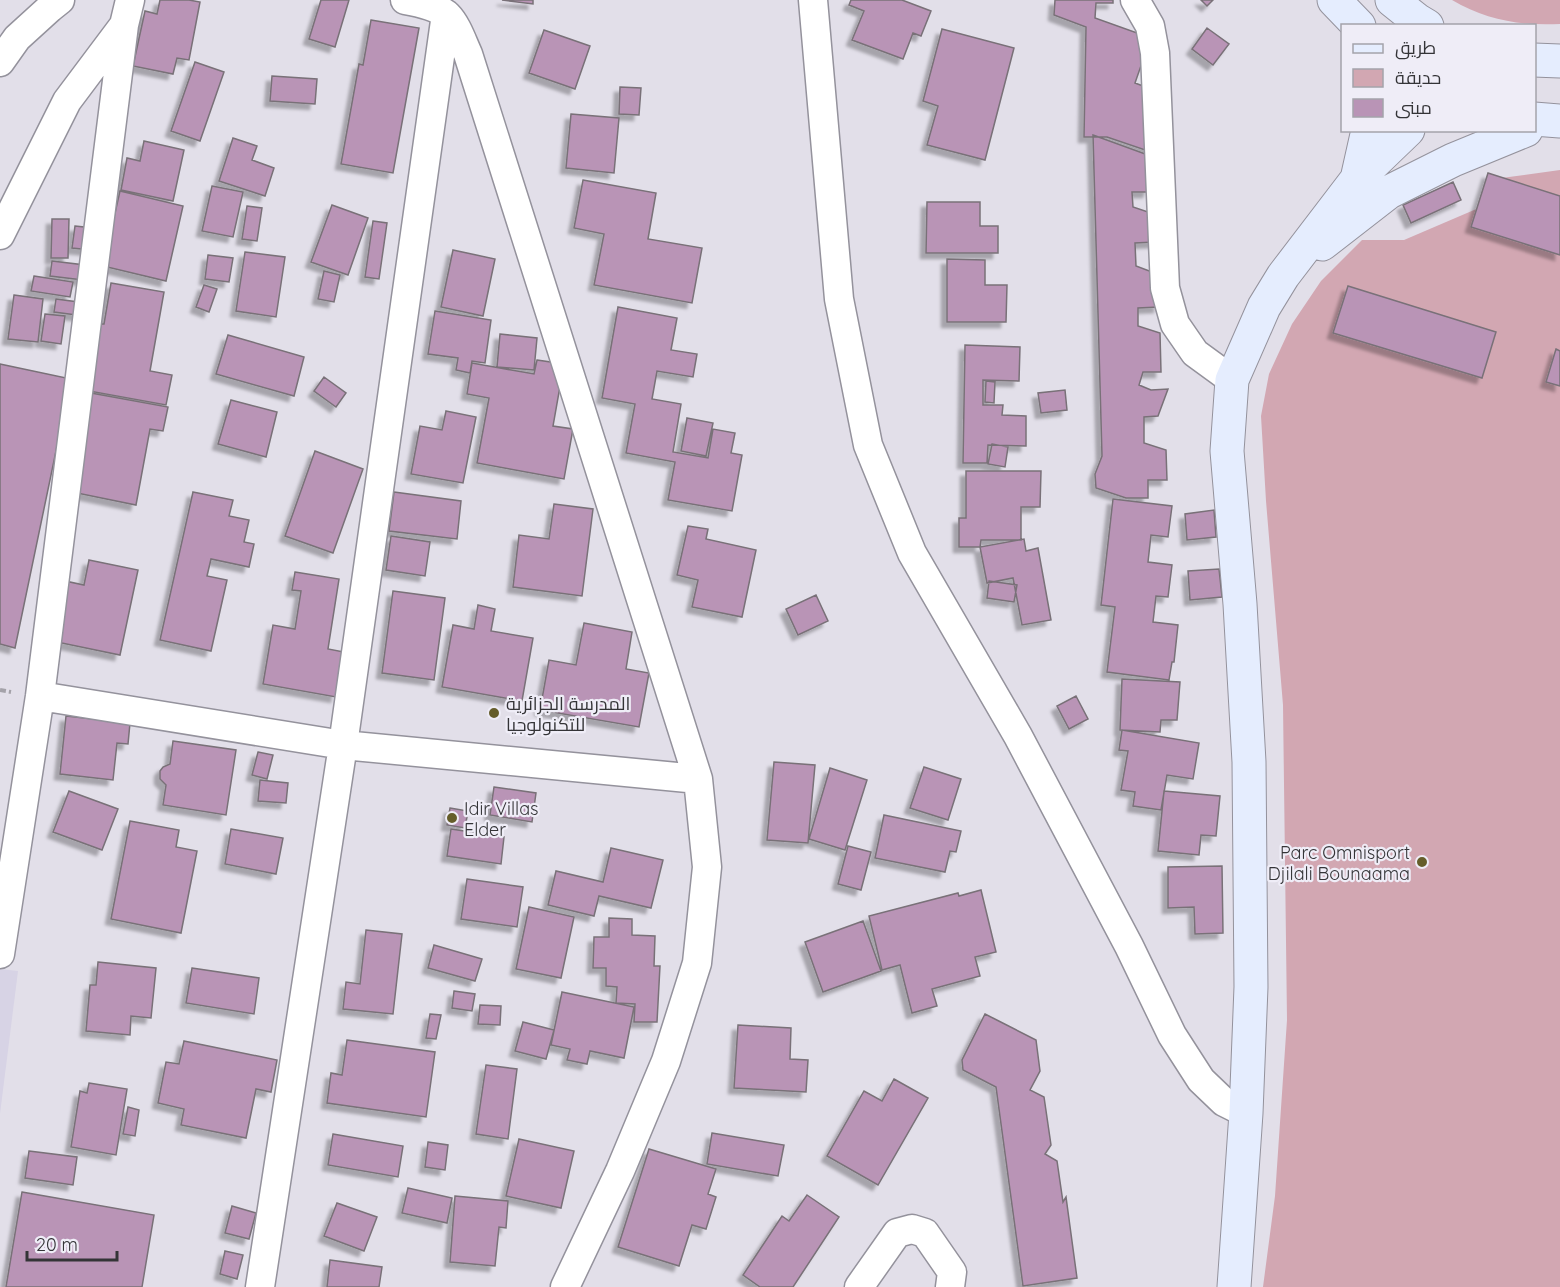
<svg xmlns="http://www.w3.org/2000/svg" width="1560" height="1287" font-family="Quicksand,Cairo,sans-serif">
<defs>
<filter id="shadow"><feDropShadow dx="-5.5" dy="5.5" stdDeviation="1.5" flood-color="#0004"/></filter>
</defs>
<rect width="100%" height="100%" fill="#e2dfe9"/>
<path fill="#d7d3e5" d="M0 969 18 971 0 1114Z"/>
<path fill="#d2a7b2" d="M1452 0H1560V24C1521 26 1486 20 1452 0Z
M1560 170V1287H1263L1275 1196 1287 1020 1283 705 1266 501 1261 416 1269 374 1292 324 1321 281 1362 240H1404L1488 204 1494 179Z"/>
<path fill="#b994b6" stroke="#797178" stroke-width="1.5" filter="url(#shadow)" d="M160 0H189L200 2 189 60 177 58 173 74 133 66 145 11 157 14Z
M321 0H349L335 47 309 39Z
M502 0H533V4Z
M851 0H902L931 11 921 36 913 33 903 59 852 40 864 11 849 5Z
M1055 0H1113V3H1096L1095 18 1140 34 1143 60 1135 83 1154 90V153L1107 137H1084L1086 27 1054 15Z
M1201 0H1213L1207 6Z
M371 20 419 28 393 173 341 164 359 64 363 65Z
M1207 28 1229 44 1213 65 1192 49Z
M942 29 1014 48 985 160 927 145 938 106 923 101Z
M544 30 590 46 575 89 529 73Z
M195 62 224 72 200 141 171 131Z
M272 76 317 79 315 104 270 101Z
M620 87 641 88 639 115 619 114Z
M571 114 619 118 614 173 566 168Z
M1093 135 1159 159 1148 192H1132L1133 207 1154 214 1155 242 1135 243 1136 266 1160 275 1159 307 1138 308V326L1160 333 1161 372H1143L1139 385 1151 390 1168 389 1158 416 1144 417V443L1166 450 1167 480H1148V498H1126L1096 488 1095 474 1102 456Z
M233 138 257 146 252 160 274 168 265 196 219 181Z
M144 141 184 150 173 201 121 190 127 158 140 161Z
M1488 173 1560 196V255L1471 227Z
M583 180 656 193 648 239 702 248 692 303 594 285 604 234 574 228Z
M1453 182 1461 200 1411 223 1403 205Z
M212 186 243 192 233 237 202 231Z
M120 191 183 206 166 281 103 266Z
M927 202H980V226H998V253H926Z
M332 205 368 218 348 275 311 262Z
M247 206 262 208 257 241 242 239Z
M52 219H69L68 258H51Z
M373 221 387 223 379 279 365 277Z
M75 226 93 228 91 250 72 248Z
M453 250 495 259 483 316 441 307Z
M245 252 285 257 276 317 236 311Z
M208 255 233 258 229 282 205 279Z
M947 259 985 260V285H1007L1006 322H947Z
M52 261 85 265 83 280 50 276Z
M324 271 340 275 334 302 318 299Z
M34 276 73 282 70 297 31 291Z
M111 283 164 292 150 371 172 375 166 405 89 391 101 324H104Z
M204 285 217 289 209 312 196 307Z
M1348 286 1496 332 1482 378 1333 333Z
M14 295 43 299 38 342 8 339Z
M56 299 86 303 84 316 54 312Z
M618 307 677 318 671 350 697 354 693 377 657 371 652 399 681 404 673 452 708 458 713 429 735 433 731 453 742 455 732 511 668 500 675 462 626 453 635 404 602 398Z
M435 311 491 320 485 363 472 361 470 373 456 370 458 358 428 354Z
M45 314 65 316 61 344 41 341Z
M500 334 537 338 534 370 497 367Z
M228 335 304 357 294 396 216 374Z
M965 345 1020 347 1019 381 983 380V405H1003L1002 415 1026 416V446L988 445 987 463H963Z
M1556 349 1560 351V386L1546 382Z
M537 360 564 364 553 426 573 429 564 479 477 463 489 398 467 394 472 363 534 374Z
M0 364 71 379 15 648 0 644Z
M324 377 346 393 336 407 314 391Z
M986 381 995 382 994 403 985 402Z
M1065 390 1067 410 1041 413 1038 393Z
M91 393 168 407 163 431 150 429 136 505 72 492Z
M231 400 277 412 266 457 218 444Z
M446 411 476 417 463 483 411 474 420 426 442 430Z
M687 418 713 423 706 456 681 451Z
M992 444 1008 447 1005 467 988 464Z
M315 451 363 469 333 553 285 536Z
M966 471H1041L1040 507H1021V540H981L980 547H959V518H966Z
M193 492 233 500 229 516 249 520 244 542 254 544 249 567 211 559 207 576 227 580 211 651 160 640Z
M394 492 461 501 457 539 389 531Z
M1113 499 1172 506 1168 537 1151 535 1148 562 1172 565 1168 597 1156 596 1153 622 1178 625 1174 662H1172L1169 680 1107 672 1115 607 1101 605Z
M554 504 593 509 582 596 513 587 519 535 549 539Z
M1214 510 1216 537 1187 540 1185 514Z
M688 526 708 529 706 539 756 550 742 617 692 607 698 580 677 575Z
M391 536 430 542 425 576 386 570Z
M1024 539 1026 551 1038 548 1051 620 1022 625 1013 578 987 583 980 547Z
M89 560 138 570 120 655 52 641 65 581 84 585Z
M1219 569 1222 597 1190 600 1188 571Z
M295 572 339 579 328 649 344 652 336 697 263 684 273 625 295 629 301 591 292 590Z
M989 581 1017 585 1014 602 987 598Z
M393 591 445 598 434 680 382 673Z
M816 595 828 621 798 635 786 609Z
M478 605 495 609 491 631 533 638 522 701 442 687 453 625 474 629Z
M584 623 632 632 626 669 649 673 639 727 540 710 549 660 576 665Z
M1122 679 1180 682 1177 720H1161L1160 732 1120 730Z
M1076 696 1088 719 1069 729 1057 706Z
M66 716 130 723 128 744 117 743 113 780 60 774Z
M1122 730 1199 743 1193 779 1167 775 1161 810 1133 806 1135 792 1121 790 1128 751 1119 750Z
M173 741 236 750 226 815 163 805 166 785 160 779V771L163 767 170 764Z
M258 752 273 755 267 779 252 775Z
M774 762 815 765 808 843 767 840Z
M924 767 961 779 948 820 910 808Z
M830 768 867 780 845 850 809 839Z
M260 780 288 783 286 803 258 801Z
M494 787 536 793 532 822 490 815Z
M69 791 118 809 102 850 53 832Z
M1164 791 1220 796 1216 836 1201 835 1199 855 1158 851Z
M450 808 468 811 465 828 447 825Z
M884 815 961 831 956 852 950 851 945 872 875 858Z
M130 821 179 830 176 847 197 851 181 933 111 919Z
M231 829 283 838 276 874 225 864Z
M451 829 504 837 501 864 447 856Z
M848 846 871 852 861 890 838 884Z
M611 848 663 860 651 908 599 896 594 916 548 905 556 871 603 882Z
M1222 866 1223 933 1195 934 1194 907 1168 908V867Z
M467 879 523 887 517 927 461 919Z
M981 890 996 952 975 957 980 976 932 989 937 1006 912 1013 900 965 882 970 869 916 958 893 959 896Z
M529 907 574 917 561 978 516 969Z
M609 918 632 919V935L655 936 654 966H660L657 1022H634L635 1004 616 1003 617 987 606 986V968H593L594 937H609Z
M863 921 881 971 823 992 805 942Z
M366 930 402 934 393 1014 343 1009 346 982 360 984Z
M434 945 482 959 475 981 428 968Z
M98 962 156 968 151 1018 131 1016 130 1035 86 1031 90 985H96Z
M192 968 259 978 254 1014 186 1003Z
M454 991 475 994 472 1011 452 1008Z
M562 992 634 1007 624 1058 590 1051 587 1064 567 1060 570 1049 551 1045Z
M480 1005 501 1006 500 1025 478 1024Z
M430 1014 441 1015 436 1039 426 1038Z
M985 1014 1036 1040 1040 1071 1030 1090 1044 1097 1051 1145 1045 1154 1057 1161 1063 1202 1066 1197 1077 1278 1023 1286 996 1087 963 1070 962 1060Z
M523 1022 554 1030 546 1059 515 1051Z
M738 1025 791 1028 790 1059 808 1060 806 1092 734 1088Z
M347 1040 435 1052 426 1117 327 1103 331 1073 342 1075Z
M184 1041 277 1060 271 1092 256 1089 246 1138 181 1125 184 1109 158 1103 166 1062 179 1064Z
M486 1065 517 1069 508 1139 476 1134Z
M894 1079 928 1098 878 1185 827 1156 864 1091 882 1101Z
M89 1083 127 1089 116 1155 71 1147 80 1091 87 1093Z
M128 1107 139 1110 135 1136 123 1134Z
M712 1133 784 1145 778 1176 707 1164Z
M333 1134 403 1146 398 1177 328 1165Z
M519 1139 574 1151 561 1208 506 1196Z
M428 1142 448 1145 445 1170 425 1167Z
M649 1149 716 1169 708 1194 716 1197 706 1229 692 1225 679 1266 618 1247Z
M29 1151 77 1157 73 1185 25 1178Z
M408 1188 452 1198 447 1223 402 1213Z
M22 1192 154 1215 142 1287H6Z
M807 1195 839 1217 793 1287H760L743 1275 782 1216 789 1221Z
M455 1196 508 1201 506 1228 499 1227 495 1266 450 1262Z
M337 1203 377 1217 364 1251 324 1236Z
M232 1206 256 1213 249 1239 225 1233Z
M225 1251 243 1255 237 1279 220 1274Z
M330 1260 382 1267 379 1287H327Z"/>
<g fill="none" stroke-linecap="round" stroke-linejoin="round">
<defs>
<path id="street" d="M405 0C416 2 438 7 447 15 457 25 462 41 468 54L698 779 707 867 697 963 666 1061 620 1171 565 1287
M813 0 839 299 868 445 912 553 1018 736 1129 946 1172 1035 1201 1080 1224 1102 1246 1113
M1135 0 1150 26 1155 53 1165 288 1175 324 1195 353 1232 380
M0 62 17 38 50 8 60 0
M0 235 67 101 124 25 130 0
M40 696 343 745 698 779
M0 954 40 696 124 25
M260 1287 343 745 446 14
M859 1287 897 1233 912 1229 925 1233 952 1272 950 1287"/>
<path id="secondary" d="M1334 0 1359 26
M1392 0 1417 20 1427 26
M1534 60 1560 61
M1534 119 1560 121
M1357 179 1368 130
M1322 244 1389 192 1453 160 1526 130
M1234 1287 1246 1113 1251 987 1249 762 1240 604 1227 451 1232 380 1264 307 1283 276 1357 179 1408 130"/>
</defs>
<use href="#street" stroke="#94929c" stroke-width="31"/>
<use href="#secondary" stroke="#94929c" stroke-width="35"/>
<path stroke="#a4a2a9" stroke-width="4" stroke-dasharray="6 3" stroke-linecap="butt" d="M0 690 11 692"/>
<use href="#street" stroke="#fff" stroke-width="28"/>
<use href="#secondary" stroke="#e5edfe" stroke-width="33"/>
</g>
<g fill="#655d2a" stroke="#efedf7" stroke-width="2">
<circle cx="494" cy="713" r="6"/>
<circle cx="452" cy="818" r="6"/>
<circle cx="1422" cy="862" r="6"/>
</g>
<g text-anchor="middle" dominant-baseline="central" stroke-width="4.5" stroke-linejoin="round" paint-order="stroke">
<g font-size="18" fill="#343437" stroke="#efedf7" text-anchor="start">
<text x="506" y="703">المدرسة الجزائرية<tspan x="506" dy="21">للتكنولوجيا</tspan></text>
<text x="464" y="808">Idir Villas<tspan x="464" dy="21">Elder</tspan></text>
<text x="1410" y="852" text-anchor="end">Parc Omnisport<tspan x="1410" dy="21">Djilali Bounaama</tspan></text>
</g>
</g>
<rect x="1341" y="24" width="195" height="108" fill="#efedf7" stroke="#a4a3aa" stroke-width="1.5"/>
<rect x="1353" y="44" width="30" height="9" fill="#e5edfe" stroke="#a4a3aa" stroke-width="1.5"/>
<text x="1395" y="54" font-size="18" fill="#343437">طريق</text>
<rect x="1353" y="69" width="30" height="18" fill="#d2a7b2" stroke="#a4a3aa" stroke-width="1.5"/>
<text x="1395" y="84" font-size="18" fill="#343437">حديقة</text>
<rect x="1353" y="99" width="30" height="18" fill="#b994b6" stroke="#a4a3aa" stroke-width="1.5"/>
<text x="1395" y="114" font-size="18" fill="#343437">مبنى</text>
<path d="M27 1251v9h90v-9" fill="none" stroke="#343437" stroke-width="3"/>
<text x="36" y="1251" font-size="18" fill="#343437" stroke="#efedf7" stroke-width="4.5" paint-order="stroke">20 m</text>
</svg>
